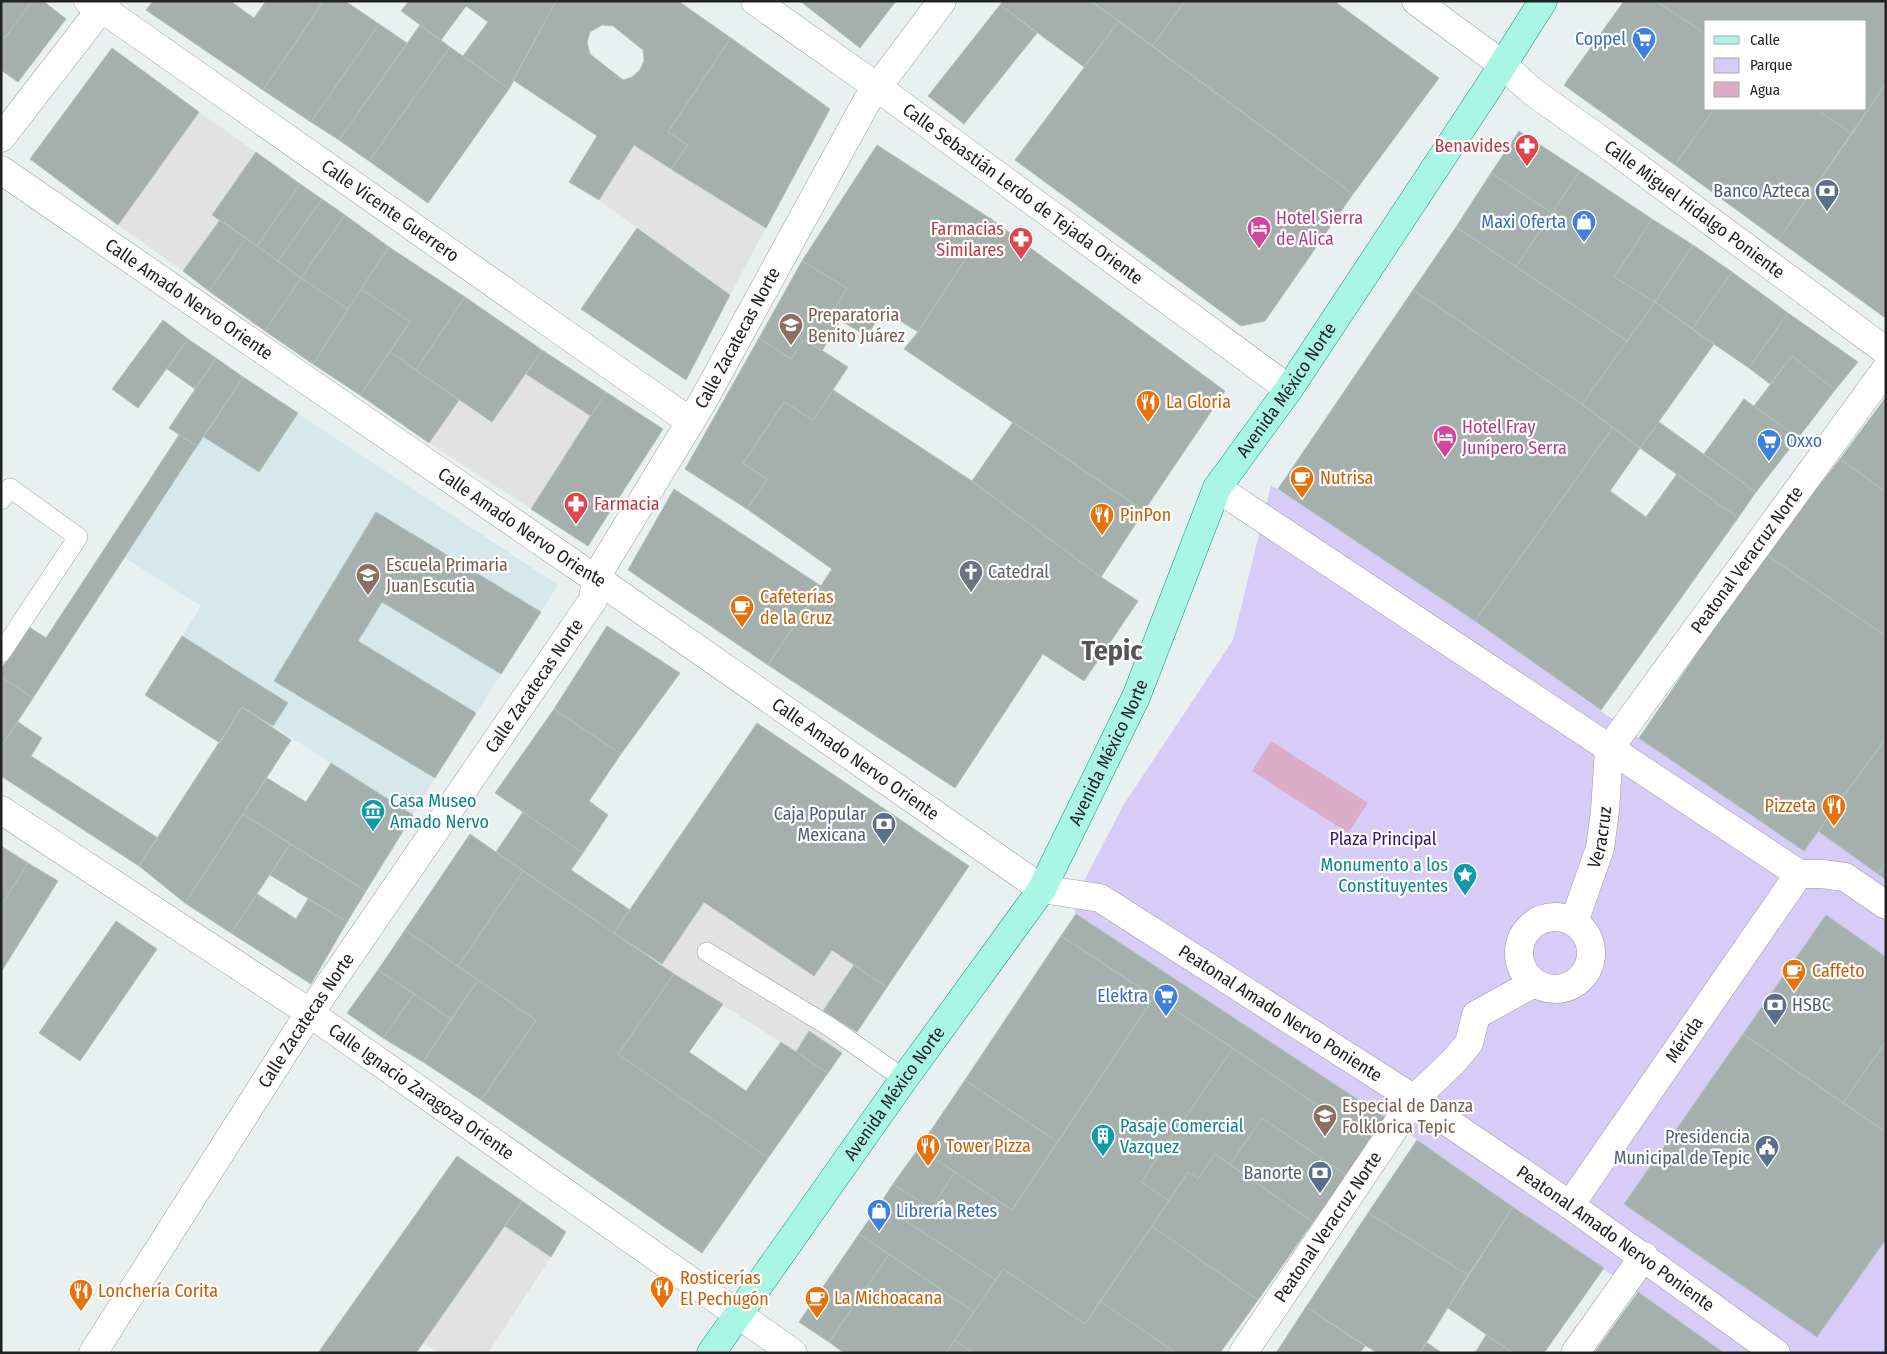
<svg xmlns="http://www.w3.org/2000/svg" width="1887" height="1354" font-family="'Fira Sans Condensed',sans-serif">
<rect width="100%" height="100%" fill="#e9f1f0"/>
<path fill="#d6e8eb" d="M243 377 558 585 435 778 413 815 243 707 220 743 145 695 201 606 125 558Z"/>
<path fill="#d7cbf7" d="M1271 485 1475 621 1639 738 1804 850 1818 831 1886 880V1353H1724L1386 1118 1076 914 1073 902 1124 804 1233 640Z"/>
<path fill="#e2e2e2" d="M199 112 256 152 212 215 220 220 183 271 118 225Z
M634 145 766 228 730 295 599 200Z
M526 374 591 416 531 509 429 443 459 400 492 422Z
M704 902 814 976 832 950 854 965 823 1011 857 1032 842 1053 809 1032 796 1052 674 974 662 964Z
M505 1226 551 1257 488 1353H438L423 1343Z"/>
<path fill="#dbadc8" d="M1271 741 1368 803 1348 833 1252 771Z"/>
<path fill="#a5b0ac" stroke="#acc2ba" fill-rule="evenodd" d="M1 1H32L5 38 1 35Z
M32 1H43L66 19 18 82 1 70V35L5 38Z
M153 1H230L254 18 266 1 323 2 263 90 146 10Z
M324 1H345L379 24 311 122 263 90Z
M409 1H556L509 89 463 56 488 22 466 6 441 40 401 11Z
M556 1H678L731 38 668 132 688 145 671 169 634 145 599 200 569 182 597 136 513 80ZM602 25 613 26 643 50 644 61 640 70 632 77 623 80 590 54 587 42 590 32Z
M800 1H896L860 48Z
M1003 1H1091L1119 21 1084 67 1000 5Z
M1091 1H1185L1152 46Z
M1185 1H1334L1439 78 1353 194 1152 46Z
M1624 1H1656L1706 34V109H1714L1675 165 1564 85Z
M1656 1H1886V83L1852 134 1816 109H1866V21H1706V34Z
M1000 5 1037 33 964 124 928 96Z
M1119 21 1353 194 1265 321 1241 326 1015 160Z
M379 24 407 43 339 140 311 122Z
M420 25 450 47 369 161 339 140Z
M731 38 830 109 766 228 671 169 688 145 668 132Z
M450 47 509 89 428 203 369 161Z
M112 48 199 112 118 225 30 159Z
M1886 83V314L1884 317 1778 240Z
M1714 109H1816L1852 134 1778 240 1675 165Z
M1519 131 1580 171 1552 213 1491 173Z
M877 145 991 219 918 332 883 310 867 336 831 315 847 288 802 261Z
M256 152 300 184 257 246 212 215Z
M1580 171 1652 219 1614 277 1655 302 1627 341 1516 267Z
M1491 173 1552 213 1516 267 1456 227Z
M300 184 322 199 278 261 257 246Z
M322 199 345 215 301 278 278 261Z
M345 215 389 247 348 309 301 278Z
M991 219 1225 391 1144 511 904 349 918 332Z
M1652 219 1693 245 1655 302 1614 277Z
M220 220 246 238 209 291 183 271Z
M1456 227 1627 341 1582 404 1413 290Z
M637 228 730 295 686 380 581 309Z
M246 238 301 278 265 331 209 291Z
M1693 245 1732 272 1692 329 1655 302Z
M389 247 465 297 416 370 390 352 410 322 361 289Z
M802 261 847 288 831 315 840 320 822 351 804 339 791 359 759 338Z
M1732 272 1788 313 1749 368 1692 329Z
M301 278 348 309 313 364 265 331Z
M361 289 410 322 360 395 313 364Z
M1413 290 1582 404 1613 427 1475 621 1278 489Z
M465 297 542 350 492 422 416 370Z
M1655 302 1714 344 1640 448 1582 404Z
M1788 313 1858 362 1835 390 1792 356 1770 384 1749 368Z
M163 320 188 339 138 408 112 389Z
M759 338 791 359 804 339 848 367 813 420 784 402 743 463 767 479 747 509 685 469Z
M188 339 216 358 195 389 167 369Z
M542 350 606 392 591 416 526 374Z
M390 352 459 400 429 443 360 395Z
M1792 356 1835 390 1798 438 1754 406Z
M216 358 243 377 197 446 169 428Z
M243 377 298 413 259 472 204 437Z
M833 390 972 481 1101 577 1138 601 1084 681 1043 654 955 788 768 665 832 569 747 509 767 479 743 463 784 402 813 420Z
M606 392 663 429 588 546 531 509Z
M1886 397V492L1840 459Z
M1744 399 1798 438 1756 492 1704 454Z
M1013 422 1144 511 1101 577 972 481Z
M1659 422 1756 492 1738 518 1640 448Z
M1613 427 1640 448 1610 491 1646 517 1677 474 1738 518 1601 710 1475 621Z
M179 435 197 446 33 698 1 677V669L29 627 46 638Z
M1840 459 1886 492V636L1765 554Z
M674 489 821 586 768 665 628 570Z
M376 512 541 612 501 674 382 602 358 641 476 713 435 778 274 681Z
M1765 554 1886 636V738L1804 851 1639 738Z
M607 626 680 673 621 754 554 709Z
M182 636 288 703 273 726 242 707 220 743 145 695Z
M1 677 33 698 1 747Z
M242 707 291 740 185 903 139 866Z
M554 709 621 754 589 801 608 815 583 853 495 793Z
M18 722 42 738 31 756 158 838 139 866 1 776V747Z
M757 723 969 866 887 987 832 950 814 976 704 902 662 964 614 933Z
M1886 738V863L1878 874 1818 831Z
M331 763 413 815 366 891 243 814 267 778 306 802Z
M523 812 583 853 571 870 630 910 614 933 496 852Z
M243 814 290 844 231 933 185 903Z
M470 834 523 871 458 966 405 930Z
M290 844 366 891 347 922 270 875Z
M1 846 28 863 1 906Z
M28 863 58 881 1 972V906Z
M1886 863V880L1878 874Z
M523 871 674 974 618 1054 768 1158 702 1253 481 1100 536 1020 458 966Z
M257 894 296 919 308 899 347 922 311 984 231 933Z
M1076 914 1386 1118 1371 1142 1233 1048 1061 936Z
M1826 915 1886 957V1041L1843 1103 1743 1034Z
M116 921 157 949 80 1061 39 1033Z
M405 930 478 980 451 1019 378 970Z
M1061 936 1154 997 1058 1142 965 1080Z
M854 965 887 987 857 1032 823 1011Z
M378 970 414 994 383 1038 347 1013Z
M674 974 723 1004 689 1052 746 1091 781 1042 828 1073 768 1158 618 1054Z
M478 980 536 1020 481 1100 423 1062Z
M414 994 451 1019 423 1062 383 1038Z
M1154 997 1233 1048 1141 1182 1169 1201 1085 1324 1003 1269 996 1280 880 1204 893 1184 931 1209 955 1172 1012 1210Z
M809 1031 842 1053 828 1073 796 1052Z
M1743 1034 1886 1132V1239L1817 1337 1624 1204Z
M1886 1041V1132L1843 1103Z
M1233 1048 1371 1142 1348 1176 1262 1118 1230 1165 1215 1154 1198 1179 1188 1172 1169 1201 1141 1182Z
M965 1080 1058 1142 1012 1210 919 1148Z
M1262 1118 1348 1176 1313 1222 1230 1165Z
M1417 1140 1513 1207 1468 1275 1368 1213Z
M919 1148 955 1172 931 1209 893 1184Z
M1215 1154 1313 1222 1258 1300 1152 1226 1188 1172 1198 1179Z
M457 1156 522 1201 423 1343 416 1353H318Z
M522 1201 566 1232 551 1257 505 1226Z
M880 1204 996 1280 974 1312 859 1234Z
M1513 1207 1604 1268 1544 1353H1513L1448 1308Z
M1368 1213 1468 1275 1420 1353H1377L1306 1307Z
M1152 1226 1258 1300 1220 1353H1176L1100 1301Z
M859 1234 889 1254 829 1342 799 1322Z
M889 1254 974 1312 946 1353H844L829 1342Z
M1003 1269 1085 1324 1100 1301 1176 1353H974L955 1340Z
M1638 1292 1724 1353H1594Z
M1306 1307 1365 1346 1360 1353H1276Z
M1486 1335 1513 1353H1475Z
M955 1340 974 1353H946Z
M1426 1342 1442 1353H1420Z"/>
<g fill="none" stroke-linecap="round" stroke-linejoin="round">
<defs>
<path id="lane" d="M1 500 10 488 78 537 1 653
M707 952 830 1027 904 1079"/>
<g id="street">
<path id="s1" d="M88 1 117 19 678 413 692 419"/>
<path id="s2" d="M755 1 877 87 1289 389"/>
<path id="s3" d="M1416 1 1503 65 1533 92 1613 149 1886 351"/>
<path d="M1 138 107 1"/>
<path id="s4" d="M1 170 584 571 596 577 610 588 1042 889 1100 898 1414 1099 1570 1205 1776 1353"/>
<path d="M1217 488 1799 874H1822L1845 877 1886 905"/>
<path id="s5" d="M1 810 301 1007 793 1353"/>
<circle cx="1555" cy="953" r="36"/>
<path id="s6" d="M1574 922 1600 848 1605 811 1609 749 1886 369"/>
<path id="s7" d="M1570 1205 1799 874"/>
<path id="s8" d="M93 1353 299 1029 593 600 596 577 703 401 867 101 942 1"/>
<path id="s9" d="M1243 1353 1414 1099 1453 1062 1469 1043 1476 1015 1534 983"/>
<path d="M1575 1353 1644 1256"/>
</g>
<g id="primary">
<path id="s10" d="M711 1353 904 1079 1042 889 1136 697 1217 488 1289 389 1488 88 1543 1"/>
</g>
</defs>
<use href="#lane" stroke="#9c9c9c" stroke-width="20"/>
<use href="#street" stroke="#9c9c9c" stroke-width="29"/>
<use href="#primary" stroke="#0b9582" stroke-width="29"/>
<use href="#lane" stroke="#fff" stroke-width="19"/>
<use href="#street" stroke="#fff" stroke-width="28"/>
<use href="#primary" stroke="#a9f6e4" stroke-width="28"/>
</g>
<defs>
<symbol id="supermarket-pin" viewBox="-11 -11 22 30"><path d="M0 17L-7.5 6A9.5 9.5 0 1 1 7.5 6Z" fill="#3f7fe0" stroke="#fff"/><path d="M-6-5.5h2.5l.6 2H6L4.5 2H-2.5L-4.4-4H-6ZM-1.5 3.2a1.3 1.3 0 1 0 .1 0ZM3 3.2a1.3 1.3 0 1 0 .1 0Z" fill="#fff"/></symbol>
<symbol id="pharmacy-pin" viewBox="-11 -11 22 30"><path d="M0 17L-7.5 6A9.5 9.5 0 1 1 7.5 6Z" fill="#e0444e" stroke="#fff"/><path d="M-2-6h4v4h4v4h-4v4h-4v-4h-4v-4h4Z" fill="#fff"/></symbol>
<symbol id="bank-pin" viewBox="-11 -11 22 30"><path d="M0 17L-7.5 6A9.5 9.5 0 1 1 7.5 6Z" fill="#5c6f8a" stroke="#fff"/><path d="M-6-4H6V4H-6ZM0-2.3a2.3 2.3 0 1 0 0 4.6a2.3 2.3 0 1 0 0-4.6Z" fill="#fff"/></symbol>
<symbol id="shop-pin" viewBox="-11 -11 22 30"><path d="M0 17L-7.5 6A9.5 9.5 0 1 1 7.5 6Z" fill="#3f7fe0" stroke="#fff"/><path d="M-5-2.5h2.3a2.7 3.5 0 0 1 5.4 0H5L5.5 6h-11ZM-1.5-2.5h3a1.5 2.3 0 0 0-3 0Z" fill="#fff"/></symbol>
<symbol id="hotel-pin" viewBox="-11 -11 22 30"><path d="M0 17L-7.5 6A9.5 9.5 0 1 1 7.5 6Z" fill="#d1479c" stroke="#fff"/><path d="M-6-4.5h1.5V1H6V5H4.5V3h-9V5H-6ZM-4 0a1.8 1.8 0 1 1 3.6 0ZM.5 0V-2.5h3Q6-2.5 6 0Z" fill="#fff"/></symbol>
<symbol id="university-pin" viewBox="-11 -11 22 30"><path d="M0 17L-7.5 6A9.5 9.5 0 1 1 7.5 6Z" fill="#8d6e63" stroke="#fff"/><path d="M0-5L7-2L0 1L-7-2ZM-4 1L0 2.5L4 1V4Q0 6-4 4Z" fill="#fff"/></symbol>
<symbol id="restaurant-pin" viewBox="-11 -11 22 30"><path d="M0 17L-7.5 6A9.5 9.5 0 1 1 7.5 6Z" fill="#e8710a" stroke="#fff"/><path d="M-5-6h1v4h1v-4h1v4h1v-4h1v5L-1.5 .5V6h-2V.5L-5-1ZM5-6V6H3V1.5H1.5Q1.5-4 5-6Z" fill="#fff"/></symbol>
<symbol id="cafe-pin" viewBox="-11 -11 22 30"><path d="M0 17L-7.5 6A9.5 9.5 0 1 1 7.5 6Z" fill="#e8710a" stroke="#fff"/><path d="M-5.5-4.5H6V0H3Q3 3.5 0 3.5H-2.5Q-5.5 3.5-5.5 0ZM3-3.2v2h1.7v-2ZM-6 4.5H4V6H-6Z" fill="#fff"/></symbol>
<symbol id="church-pin" viewBox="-11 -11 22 30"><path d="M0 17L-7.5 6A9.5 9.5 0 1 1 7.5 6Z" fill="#6b7280" stroke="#fff"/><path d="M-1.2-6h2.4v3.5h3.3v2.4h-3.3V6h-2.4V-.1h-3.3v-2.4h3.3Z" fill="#fff"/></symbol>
<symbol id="school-pin" viewBox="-11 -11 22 30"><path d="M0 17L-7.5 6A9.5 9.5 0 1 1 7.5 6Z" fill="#8d6e63" stroke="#fff"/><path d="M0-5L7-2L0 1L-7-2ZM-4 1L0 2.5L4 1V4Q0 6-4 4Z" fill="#fff"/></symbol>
<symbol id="museum-pin" viewBox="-11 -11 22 30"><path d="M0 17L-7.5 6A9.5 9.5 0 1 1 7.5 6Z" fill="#0f9aa8" stroke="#fff"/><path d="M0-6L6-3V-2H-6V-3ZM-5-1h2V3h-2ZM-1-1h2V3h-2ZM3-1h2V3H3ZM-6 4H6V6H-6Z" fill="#fff"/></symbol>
<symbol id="sight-pin" viewBox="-11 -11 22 30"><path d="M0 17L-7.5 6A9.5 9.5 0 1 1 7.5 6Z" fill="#0f9aa8" stroke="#fff"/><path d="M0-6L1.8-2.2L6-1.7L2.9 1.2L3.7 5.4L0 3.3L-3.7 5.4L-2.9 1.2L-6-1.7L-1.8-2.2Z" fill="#fff"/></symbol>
<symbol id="building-pin" viewBox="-11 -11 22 30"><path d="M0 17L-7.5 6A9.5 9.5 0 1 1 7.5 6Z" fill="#0f9aa8" stroke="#fff"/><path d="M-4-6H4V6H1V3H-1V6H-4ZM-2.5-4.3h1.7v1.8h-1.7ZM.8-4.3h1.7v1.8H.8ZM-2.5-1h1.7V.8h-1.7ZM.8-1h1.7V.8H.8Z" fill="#fff"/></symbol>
<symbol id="civic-pin" viewBox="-11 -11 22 30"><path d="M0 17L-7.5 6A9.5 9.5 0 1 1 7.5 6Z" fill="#5c6f8a" stroke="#fff"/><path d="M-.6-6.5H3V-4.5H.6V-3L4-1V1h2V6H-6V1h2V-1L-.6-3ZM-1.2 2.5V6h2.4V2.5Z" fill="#fff"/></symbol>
</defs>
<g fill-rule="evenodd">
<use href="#supermarket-pin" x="1630" y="25" width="28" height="38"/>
<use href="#pharmacy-pin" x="1513" y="132" width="28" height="38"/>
<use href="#bank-pin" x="1813" y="177" width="28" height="38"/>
<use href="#shop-pin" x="1570" y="208" width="28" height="38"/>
<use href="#hotel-pin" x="1245" y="214" width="28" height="38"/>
<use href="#pharmacy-pin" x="1007" y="225" width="28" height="38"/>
<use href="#university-pin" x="777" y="311" width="28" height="38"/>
<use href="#restaurant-pin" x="1134" y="388" width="28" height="38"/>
<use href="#hotel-pin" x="1431" y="423" width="28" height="38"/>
<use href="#supermarket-pin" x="1755" y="427" width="28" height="38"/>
<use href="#cafe-pin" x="1288" y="464" width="28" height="38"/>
<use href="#pharmacy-pin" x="562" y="490" width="28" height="38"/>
<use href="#restaurant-pin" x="1088" y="501" width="28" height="38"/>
<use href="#church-pin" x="957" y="558" width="28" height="38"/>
<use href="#school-pin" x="354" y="561" width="28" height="38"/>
<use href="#cafe-pin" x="728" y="593" width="28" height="38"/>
<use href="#restaurant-pin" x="1820" y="792" width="28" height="38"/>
<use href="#museum-pin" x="359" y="797" width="28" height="38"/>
<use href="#bank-pin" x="870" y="810" width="28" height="38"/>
<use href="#sight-pin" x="1451" y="861" width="28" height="38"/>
<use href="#cafe-pin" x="1780" y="957" width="28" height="38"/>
<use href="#supermarket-pin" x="1152" y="982" width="28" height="38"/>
<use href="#bank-pin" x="1761" y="991" width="28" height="38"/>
<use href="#university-pin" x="1311" y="1102" width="28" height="38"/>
<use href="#building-pin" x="1089" y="1122" width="28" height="38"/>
<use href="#restaurant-pin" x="914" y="1132" width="28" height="38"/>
<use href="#civic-pin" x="1753" y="1133" width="28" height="38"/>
<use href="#bank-pin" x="1306" y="1159" width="28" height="38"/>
<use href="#shop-pin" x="865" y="1197" width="28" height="38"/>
<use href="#restaurant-pin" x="648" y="1274" width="28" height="38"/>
<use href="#restaurant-pin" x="67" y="1277" width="28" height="38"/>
<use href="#cafe-pin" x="803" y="1284" width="28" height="38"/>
</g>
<g text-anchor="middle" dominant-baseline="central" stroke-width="4.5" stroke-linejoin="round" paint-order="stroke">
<g font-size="18" fill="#366cbe" stroke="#fff" text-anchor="end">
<text x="1626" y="39">Coppel</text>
<text x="1566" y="222">Maxi Oferta</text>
<text x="1786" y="441" text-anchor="start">Oxxo</text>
<text x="1148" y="996">Elektra</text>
<text x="896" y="1211" text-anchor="start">Librería Retes</text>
</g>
<g font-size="18" fill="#be3a42" stroke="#fff" text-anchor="end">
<text x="1510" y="146">Benavides</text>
<text x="1004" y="229">Farmacias<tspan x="1004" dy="21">Similares</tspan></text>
<text x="594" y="504" text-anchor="start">Farmacia</text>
</g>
<g font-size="18" fill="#4e5e75" stroke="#fff" text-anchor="end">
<text x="1810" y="191">Banco Azteca</text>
<text x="866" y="814">Caja Popular<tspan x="866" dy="21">Mexicana</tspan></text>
<text x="1792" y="1005" text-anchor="start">HSBC</text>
<text x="1750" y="1137">Presidencia<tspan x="1750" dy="21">Municipal de Tepic</tspan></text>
<text x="1302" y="1173">Banorte</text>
</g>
<g font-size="18" fill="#222" stroke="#fff">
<text stroke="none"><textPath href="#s2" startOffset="330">Calle Sebastián Lerdo de Tejada Oriente</textPath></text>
<text stroke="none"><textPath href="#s3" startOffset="348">Calle Miguel Hidalgo Poniente</textPath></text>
<text stroke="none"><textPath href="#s1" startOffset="368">Calle Vicente Guerrero</textPath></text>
<text stroke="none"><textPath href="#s4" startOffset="228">Calle Amado Nervo Oriente</textPath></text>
<text stroke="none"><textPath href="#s8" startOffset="1205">Calle Zacatecas Norte</textPath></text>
<text stroke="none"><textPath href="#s10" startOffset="1128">Avenida México Norte</textPath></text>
<text stroke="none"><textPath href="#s4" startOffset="632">Calle Amado Nervo Oriente</textPath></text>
<text stroke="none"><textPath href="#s6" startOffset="412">Peatonal Veracruz Norte</textPath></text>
<text stroke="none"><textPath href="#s8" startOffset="800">Calle Zacatecas Norte</textPath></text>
<text stroke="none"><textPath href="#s10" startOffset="722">Avenida México Norte</textPath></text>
<text stroke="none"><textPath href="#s4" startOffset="1038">Calle Amado Nervo Oriente</textPath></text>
<text stroke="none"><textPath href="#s6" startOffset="89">Veracruz</textPath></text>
<text stroke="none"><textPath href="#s4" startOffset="1538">Peatonal Amado Nervo Poniente</textPath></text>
<text stroke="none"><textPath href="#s8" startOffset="395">Calle Zacatecas Norte</textPath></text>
<text stroke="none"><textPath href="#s7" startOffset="201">Mérida</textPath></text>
<text stroke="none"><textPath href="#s5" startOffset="506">Calle Ignacio Zaragoza Oriente</textPath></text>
<text stroke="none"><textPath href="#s10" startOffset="318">Avenida México Norte</textPath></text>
<text stroke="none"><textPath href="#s9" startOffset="152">Peatonal Veracruz Norte</textPath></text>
<text stroke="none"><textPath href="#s4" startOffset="1942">Peatonal Amado Nervo Poniente</textPath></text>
</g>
<g font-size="18" fill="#b23c85" stroke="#fff" text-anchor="start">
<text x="1276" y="218">Hotel Sierra<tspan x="1276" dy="21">de Alica</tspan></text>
<text x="1462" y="427">Hotel Fray<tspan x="1462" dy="21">Junípero Serra</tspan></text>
</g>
<g font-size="18" fill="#785e54" stroke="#fff" text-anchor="start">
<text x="808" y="315">Preparatoria<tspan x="808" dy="21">Benito Juárez</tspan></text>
<text x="386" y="565">Escuela Primaria<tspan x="386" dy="21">Juan Escutia</tspan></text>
<text x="1342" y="1106">Especial de Danza<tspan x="1342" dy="21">Folklorica Tepic</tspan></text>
</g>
<g font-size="18" fill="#c56008" stroke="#fff" text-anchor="start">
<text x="1166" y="402">La Gloria</text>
<text x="1320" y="478">Nutrisa</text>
<text x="1120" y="515">PinPon</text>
<text x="760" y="597">Cafeterías<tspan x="760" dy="21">de la Cruz</tspan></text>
<text x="1816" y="806" text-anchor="end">Pizzeta</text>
<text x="1812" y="971">Caffeto</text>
<text x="946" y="1146">Tower Pizza</text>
<text x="680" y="1278">Rosticerías<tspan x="680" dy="21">El Pechugón</tspan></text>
<text x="98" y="1291">Lonchería Corita</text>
<text x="834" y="1298">La Michoacana</text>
</g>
<g font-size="18" fill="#5b616d" stroke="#fff" text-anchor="start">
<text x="988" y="572">Catedral</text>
</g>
<g font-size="18" fill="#0d838f" stroke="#fff" text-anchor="start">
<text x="390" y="801">Casa Museo<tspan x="390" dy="21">Amado Nervo</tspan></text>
<text x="1448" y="865" text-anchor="end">Monumento a los<tspan x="1448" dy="21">Constituyentes</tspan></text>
<text x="1120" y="1126">Pasaje Comercial<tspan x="1120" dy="21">Vazquez</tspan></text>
</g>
<g font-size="18" fill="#31147b" stroke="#fff">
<text x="1383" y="839">Plaza Principal</text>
</g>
<g font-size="28" font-weight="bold" fill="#555" stroke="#fff">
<text x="1112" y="650">Tepic</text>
</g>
</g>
<rect width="1887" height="1354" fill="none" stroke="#222222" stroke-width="5"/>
<rect x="1704" y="20" width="162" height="90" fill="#ffffff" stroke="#a7a7a7"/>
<rect x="1714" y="36" width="25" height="8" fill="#a9f6e4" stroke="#a7a7a7"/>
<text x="1750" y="45" font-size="15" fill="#222222">Calle</text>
<rect x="1714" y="58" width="25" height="15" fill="#d7cbf7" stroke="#a7a7a7"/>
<text x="1750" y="70" font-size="15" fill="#222222">Parque</text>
<rect x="1714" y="82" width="25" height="15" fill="#dbadc8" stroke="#a7a7a7"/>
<text x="1750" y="95" font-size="15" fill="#222222">Agua</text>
</svg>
